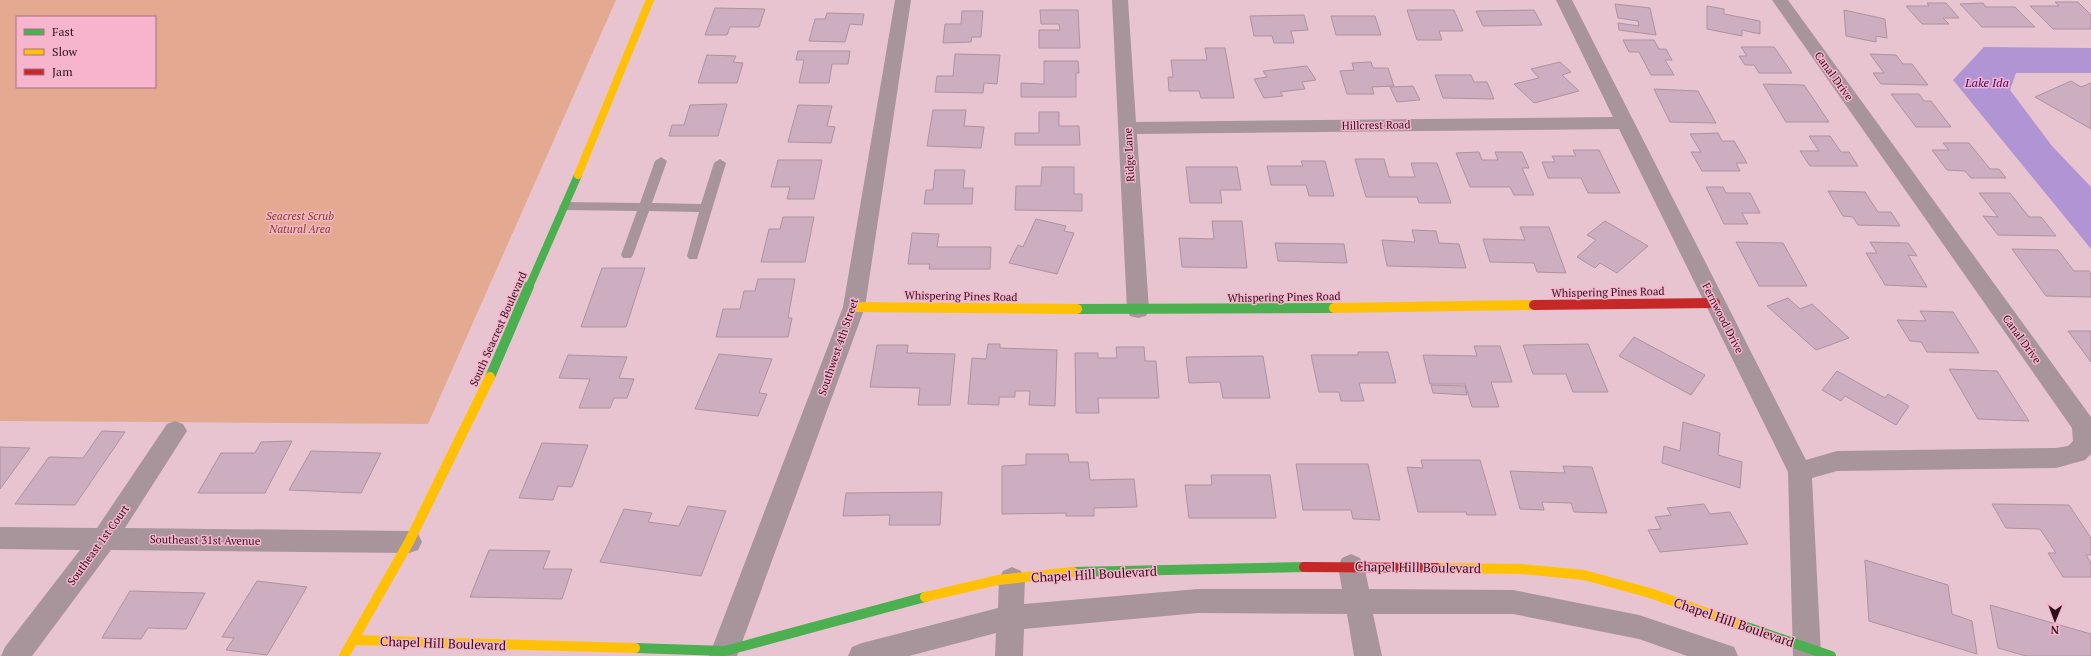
<svg xmlns="http://www.w3.org/2000/svg" width="2091" height="656" font-family="'PT Serif',serif">
<rect width="100%" height="100%" fill="#e7c4d0"/>
<path fill="#e3aa91" fill-rule="evenodd" d="M0 0H616L428 424 0 421ZM17 17H155V87H17Z"/>
<path fill="#b094d4" d="M1984 47 2091 48V73H2016L2010 90 2052 146 2091 187V249L1953 80Z"/>
<path fill="#cdaec0" stroke="#ae92a1" d="M2055 2H2078L2091 15V29H2053L2030 6H2059Z
M1927 3H1946L1959 18H1943L1949 24H1922L1906 6H1929Z
M1983 3 1986 7H2015L2035 27H1982L1960 4Z
M1615 4 1650 8 1656 35 1619 30 1618 23 1639 26 1638 21 1618 18Z
M1707 6 1724 9V14L1760 21V34L1742 30V36L1707 29Z
M715 8 765 9 759 27H730L727 35H705Z
M1040 10H1078L1080 48H1039V30H1060L1059 24H1041Z
M1407 10H1454L1463 31H1439L1442 40H1417Z
M1534 10 1542 25 1483 26 1476 11Z
M1844 10 1885 19 1887 38 1876 36V42L1846 36Z
M962 11H983L981 37H972L971 42 943 43 945 24H961Z
M827 13 864 14 862 25 850 24 845 42 809 41 815 19H825Z
M1304 15 1308 30 1291 31 1294 43H1274L1272 36H1254L1250 16Z
M1331 16H1375L1381 35H1336Z
M1623 40H1654L1659 49H1666L1672 60H1665L1674 75H1651L1639 52H1629Z
M1741 47H1774L1792 73H1759L1754 65H1745L1739 56H1747Z
M1205 48H1225L1234 98H1201L1199 91H1169L1168 77H1173L1171 60H1207Z
M798 51H850L848 64H832L829 83H799L804 60H796Z
M955 54 1000 55 997 84 984 83 983 93 935 92 937 76H953Z
M1870 54 1896 55 1903 64H1912L1928 85 1881 84 1873 73H1884Z
M707 55 736 56 733 62 743 63 737 83H698Z
M1044 61H1078L1079 73H1076V97H1021V83L1044 84Z
M1371 62 1373 68H1388L1394 86 1372 87 1374 94H1347L1340 71 1354 70 1352 63Z
M1560 62 1571 72 1562 75 1579 91 1534 103 1514 84 1539 78 1531 69Z
M1307 66 1316 80 1302 82 1305 89 1280 92 1283 96 1264 98 1254 79 1267 77 1263 71Z
M1435 75H1471L1474 82H1487L1494 99 1443 98Z
M2071 81 2081 87 2091 83V129L2035 97Z
M1763 84 1804 85 1829 122H1786Z
M1413 86 1420 100 1397 102 1390 87Z
M1654 89 1698 91 1716 123 1670 122Z
M1891 94H1919L1924 101H1931L1951 127H1916Z
M727 104 718 136H669L672 125H684L690 105Z
M798 105 832 106 827 126 835 127 831 143 788 142Z
M933 110H966L964 126 984 127 981 148 927 146Z
M1039 112H1059V126H1079L1080 145H1015V133H1039Z
M1718 133 1722 141H1734L1747 163H1736L1740 171H1702L1691 152H1701L1690 134Z
M1809 136H1830L1841 152H1849L1858 166H1810L1800 151H1819Z
M1943 143H1969L1990 169H1999L2006 178H1971L1965 171 1947 170 1932 150H1949Z
M1573 150H1599L1620 193H1588L1581 178H1548L1542 162H1555L1552 156H1576Z
M1479 152 1482 160H1498L1495 152H1522L1529 168H1522L1534 195H1514L1510 187H1470L1456 153Z
M1355 159H1384L1389 177H1415L1411 163H1437L1451 203H1419L1417 197H1366Z
M778 160H822L814 199H787L790 187H771Z
M1301 161H1325L1334 196H1309L1306 185H1271L1267 166H1303Z
M1042 167H1074V194H1082V211L1015 210 1016 186H1041Z
M1186 167H1237L1241 190H1220L1222 203H1190Z
M935 170H965L963 188H973L972 204H924L926 190H933Z
M1706 187H1723L1726 193H1750L1760 213H1742L1748 224H1724Z
M1828 191 1865 192 1878 212H1891L1900 226 1858 225 1853 217 1843 216Z
M1979 193H2010L2029 217H2041L2056 236 1998 235 1983 216 1998 217Z
M783 217H814L805 262H761L769 229H780Z
M1036 219 1066 226 1064 231 1074 233 1057 274 1009 263 1018 245 1023 247Z
M1212 221H1242L1247 268 1182 267 1179 238 1214 239Z
M1605 221 1648 246 1617 273 1600 263 1595 268 1577 257 1596 240 1587 235Z
M1520 227H1549L1566 273 1537 272 1534 263 1490 262 1483 239 1525 240Z
M1412 230 1436 231 1439 243 1459 244 1466 268 1387 266 1382 240 1415 242Z
M912 233 939 234 937 247H991L990 269H929L930 264H908Z
M1736 242 1783 243 1807 286H1759Z
M1870 242 1908 243 1917 256 1908 255 1927 287 1885 285 1866 253H1877Z
M1275 243 1344 244 1347 263 1278 261Z
M2012 249 2058 250 2074 271H2089L2091 274V297L2046 296Z
M602 268H645L626 327H581Z
M758 279H795L788 318H792L788 337H716L723 309H740L744 291H755Z
M1788 298 1800 309 1812 304 1849 338 1816 350 1767 306Z
M1920 311 1953 312 1979 353 1927 352 1921 342 1910 341 1897 320 1926 321Z
M2068 331H2091V362Z
M1634 337 1705 375 1691 395 1619 356Z
M988 344H1000V348L1057 350 1055 406 1029 405 1030 391H1015V397H999V405L968 404 972 358 986 359Z
M1588 344 1608 392H1573L1566 374H1533L1523 345Z
M877 345H908L907 353 955 354 950 405H918L920 388 870 387Z
M1474 346H1500L1512 382H1491L1499 407H1472L1465 384H1430L1423 355 1477 356Z
M1116 347H1144L1145 361H1156L1159 398H1098L1099 413H1076L1075 353H1098V358H1117Z
M1358 352H1388L1396 383H1359L1364 401H1341L1339 392H1319L1311 355H1358Z
M719 354 772 359 759 393 767 394 758 416 695 409Z
M568 355 627 357 619 378 634 379 627 398H614L610 408H579L590 379 559 378Z
M1263 356 1270 398H1223L1220 382 1189 383 1186 357Z
M1949 369 1997 371 2029 421 1978 419Z
M1837 371 1885 398 1888 394 1909 406 1896 425 1845 396 1841 401 1822 390Z
M1431 385 1465 386 1467 395 1433 393Z
M1683 422 1720 433 1718 455 1742 462 1740 488 1662 463 1664 446 1680 451Z
M102 431 125 432 75 505 15 504 49 457 83 458Z
M292 441 265 493H198L221 453H255L261 442Z
M542 443 588 445 572 487 558 486 553 500 519 498Z
M0 447 30 448 0 489Z
M311 451 381 453 361 493 289 490Z
M1026 454H1068L1069 462H1088L1090 480 1134 479 1137 507 1094 508V516H1066V513L1002 514V466L1026 465Z
M1421 460H1480L1496 515H1467L1466 512H1418L1407 467 1423 468Z
M1296 464H1368L1380 520 1353 519 1351 510H1303Z
M1563 466 1592 467 1607 513 1574 512 1571 503 1542 502 1544 510 1520 509 1510 471 1565 473Z
M1211 475H1270L1276 518H1189L1185 485H1212Z
M942 492 940 525H889L890 515 843 516 846 493Z
M1704 504 1710 514 1730 512 1748 544 1660 552 1648 530 1661 529 1655 517 1671 515 1667 508Z
M1992 504 2069 505 2091 538V555H2086L2091 563V577H2063L2048 553H2056L2040 529 2006 528Z
M688 506 726 511 701 576 600 562 624 509 652 513 648 522 679 526Z
M489 550 550 551 543 569H572L562 599 470 597Z
M1865 560 1948 585 1952 614 1972 621 1977 654 1869 621Z
M257 581 307 587 267 655 226 650 234 638 222 637Z
M130 591 205 593 186 629 148 628 141 639 102 638Z
M1990 605 2091 634V656H2026L1998 648Z"/>
<g fill="none" stroke-linecap="round" stroke-linejoin="round">
<path fill="#a8949b" fill-rule="evenodd" d="M661 157 667 161 652 203 701 204 714 163 720 159 726 163 697 259H689L687 256 699 212 649 211 633 255 631 258H623L621 255 637 211 565 210 559 206 565 202 640 203 655 161Z"/>
<path fill="#a8949b" fill-rule="evenodd" d="M895 0H911L865 307 737 656H709L843 307Z
M1112 0H1128L1136 122 1613 117 1556 0H1572L1806 460 1837 451 2056 448 2068 446 2073 441 2072 428 1772 0H1788L2091 417V454L2085 460 2056 468 1837 471 1812 478 1821 656H1793L1788 472 1619 129 1137 134 1149 310 1146 316 1138 318 1130 316 1127 310Z
M175 421 183 424 187 431 125 528 409 531 418 534 422 542 418 550 409 553 111 550 32 656H1L5 647 80 550 0 549V527L97 528 167 424Z
M1351 554 1360 558 1364 566 1369 589 1513 590 1639 615 1734 647 1738 656H1687L1639 639 1513 614H1373L1382 656H1354L1347 614 1198 613 1024 629 1023 656H995L996 633 909 656H848L852 647 862 643 998 608 999 579 1003 571 1012 567 1021 571 1025 579 1024 604 1198 589H1342L1338 566 1342 558Z"/>
<path stroke="#4caf50" stroke-width="8" d="M529 287 578 175"/>
<path stroke="#4caf50" stroke-width="10" d="M1077 309 1334 308
M490 377 529 286
M1073 572 1304 567
M1735 623 1831 656
M635 648 725 651 925 597"/>
<path stroke="#ffc107" stroke-width="8" d="M578 175 650 0"/>
<path stroke="#ffc107" stroke-width="10" d="M854 307 1077 309
M1334 308 1534 305
M1437 568 1522 569 1584 575 1650 593 1735 623
M925 597 998 580 1073 572
M353 640 635 648
M344 656 409 542 490 377"/>
<path stroke="#c62828" stroke-width="10" d="M1534 305 1715 303
M1304 567 1437 568"/>
</g>
<g text-anchor="middle" dominant-baseline="central" stroke-width="3" stroke-linejoin="round" paint-order="stroke">
<g font-size="11" fill="#2c101c" stroke="#f6b5cc">
<text transform="translate(1834 76) rotate(54)">Canal Drive</text>
<text transform="translate(1376 125) rotate(-1)">Hillcrest Road</text>
<text transform="translate(1129 155) rotate(-93)">Ridge Lane</text>
<text transform="translate(1608 292) rotate(-1)">Whispering Pines Road</text>
<text transform="translate(961 296) rotate(1)">Whispering Pines Road</text>
<text transform="translate(1284 297) rotate(-1)">Whispering Pines Road</text>
<text transform="translate(1723 318) rotate(63)">Fernwood Drive</text>
<text transform="translate(498 329) rotate(-66)">South Seacrest Boulevard</text>
<text transform="translate(2022 339) rotate(54)">Canal Drive</text>
<text transform="translate(838 347) rotate(-71)">Southwest 4th Street</text>
<text transform="translate(205 540) rotate(1)">Southeast 31st Avenue</text>
<text transform="translate(98 545) rotate(-54)">Southeast 1st Court</text>
</g>
<g font-size="11" font-style="italic" fill="#7a4316" stroke="#f6b5cc">
<text x="300" y="216">Seacrest Scrub<tspan x="300" dy="13">Natural Area</tspan></text>
</g>
<g font-size="12" font-style="italic" fill="#37026f" stroke="#f6b5cc">
<text x="1987" y="82">Lake Ida</text>
</g>
<g font-size="13" fill="#2c101c" stroke="#f6b5cc">
<text transform="translate(1418 567) rotate(1)">Chapel Hill Boulevard</text>
<text transform="translate(1094 574) rotate(-3)">Chapel Hill Boulevard</text>
<text transform="translate(1734 622) rotate(19)">Chapel Hill Boulevard</text>
<text transform="translate(443 643) rotate(2)">Chapel Hill Boulevard</text>
</g>
</g>
<rect x="16" y="16" width="140" height="72" fill="#f6b5cc" stroke="#a57386"/>
<rect x="24" y="29" width="20" height="6" fill="#4caf50" stroke="#a57386"/>
<text x="52" y="36" font-size="12" fill="#2c101c">Fast</text>
<rect x="24" y="49" width="20" height="6" fill="#ffc107" stroke="#a57386"/>
<text x="52" y="56" font-size="12" fill="#2c101c">Slow</text>
<rect x="24" y="69" width="20" height="6" fill="#c62828" stroke="#a57386"/>
<text x="52" y="76" font-size="12" fill="#2c101c">Jam</text>
<g transform="translate(2055 620) rotate(181)" stroke="#f6b5cc" stroke-width="3" paint-order="stroke">
<path d="M0-3L7 15L0 10L-7 15Z" fill="#2c101c"/>
<text y="-6" font-size="11" font-weight="bold" text-anchor="middle" fill="#2c101c">N</text>
</g>
</svg>
